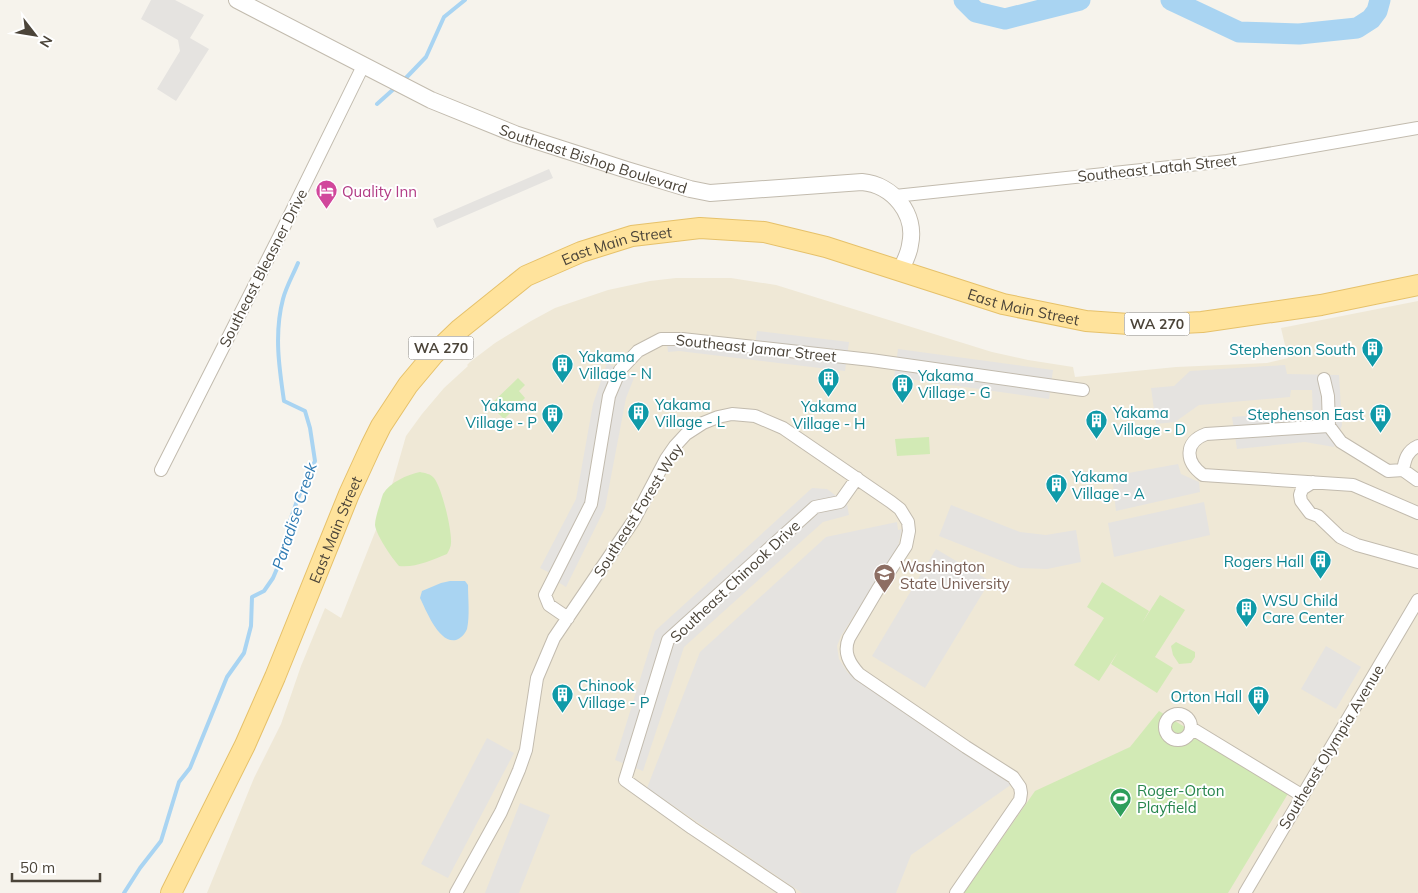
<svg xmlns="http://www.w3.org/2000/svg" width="1418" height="893" font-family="Mulish,sans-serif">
<rect width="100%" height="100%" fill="#f6f3ec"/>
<path fill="#efe8d6" d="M676 278H731L776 285 992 352 1028 360 1073 367 1075 377 1176 367 1267 363 1288 358 1281 328 1418 301V893H207L254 778 281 724 301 666 325 608 341 618 387 502 406 436 422 414 444 388 468 366 467 365 470 362 495 343 531 321 555 308 608 290 650 281Z"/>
<path fill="#d2eab5" d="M518 378 525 385 519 391 525 398 504 419 490 405Z
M929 437 930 454 897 456 895 439Z
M420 472C425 473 431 474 434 478 442 488 452 530 451 543 451 547 449 550 447 554 432 560 415 568 399 566 392 558 376 535 375 525 375 520 377 514 378 510 380 505 381 499 383 494 390 482 407 475 420 472Z
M1102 582 1149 611 1142 623 1160 595 1185 610 1155 657 1173 668 1157 693 1111 664 1118 652 1099 681 1074 665 1104 618 1087 607Z
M1176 642 1195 652V657L1191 663 1179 664 1173 655 1171 646Z
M1159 711 1289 792 1228 893H964L1035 791 1130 747Z"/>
<path fill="#e5e3e0" d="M151 0H175L204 15 190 38 209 49 176 101 157 89 180 51 178 40 141 19Z
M549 169 553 178 437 228 433 219Z
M757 331 849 342 845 371 679 351 668 352 667 344 678 343 754 352Z
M898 349 1053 370 1049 399 894 377Z
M607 363 634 378 626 398 605 508 566 587 558 582 548 572 540 568 576 499 593 404Z
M1285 365 1287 374 1339 375 1342 425 1334 447 1305 442 1237 449 1232 417 1297 412 1303 421 1313 420 1312 390H1291L1290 397 1199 405 1175 422 1156 424 1151 388 1174 386 1190 371Z
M1178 464 1181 474 1199 482 1200 492 1116 511 1112 476Z
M812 488 827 489 847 504 849 515 823 522 684 647 643 771 615 760 655 631Z
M1204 502 1210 535 1114 557 1108 523Z
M951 505 1020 532 1046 535 1076 530 1081 562 1047 569 1020 568 939 536Z
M897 522 898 530 902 529 898 547 841 636 837 646 839 659 848 673 1012 784 911 855 896 893H802L647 788 700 652 826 537Z
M936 549 990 581 925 688 872 656Z
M1326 646 1361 667 1336 709 1301 689Z
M487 738 514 753 448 878 421 864Z
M520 803 550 815 519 893H485Z"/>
<path fill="#a9d4f2" d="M450 581H465L468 585C468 599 470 616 467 629 465 634 461 638 456 640 439 644 426 610 420 598L422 591 441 583Z"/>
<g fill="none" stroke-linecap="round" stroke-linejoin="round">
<path stroke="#a9d4f2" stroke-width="4" d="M403 81 426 57 444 17 465 0
M377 104 396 87
M124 893 140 868 161 841 179 782 190 768 227 677 244 653 251 626 252 597 264 591 273 578 287 545 289 524 298 498 315 461 310 428 305 411 284 401C279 367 274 333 283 299 286 287 293 275 298 263"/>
<path stroke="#a9d4f2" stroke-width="21" d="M964 0 976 12 1005 19 1080 0
M1171 0 1239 32 1299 34 1357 28 1371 19 1377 11 1380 0"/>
<defs>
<path id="minor" d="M895 196 1227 161 1418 128
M1324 379 1328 396 1329 426 1206 434C1184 442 1185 462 1203 475L1353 485 1418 513
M1329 426 1341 442 1388 471 1403 470 1417 480 1418 479
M161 470 279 237 363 66
M1403 470C1405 459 1407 451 1418 446
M1313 482 1302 489 1300 495 1301 501 1310 513 1318 516 1340 537 1357 545 1418 562
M568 618 549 605 545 595 591 504 609 396 620 370 638 351 661 339H682L871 360 1083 390
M1165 727a13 13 0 1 1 26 0a13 13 0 1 1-26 0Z
M1191 728 1303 796
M456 893 501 812 519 770 526 750 537 678 554 638 634 520 666 459 675 446 686 434 703 423 718 417 732 414 755 416 783 428 891 502 900 509 908 522 909 531 906 546 878 589 849 638C843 652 849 663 859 674L966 747 1013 777 1020 787 1021 793 1020 800 956 893
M789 893 692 828 625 780 668 640 815 507 840 502 857 478
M1245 893 1418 600"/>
<g id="tertiary">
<path id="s1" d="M237 0 431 100 515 134 627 170 690 189 710 193 862 182C893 185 917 214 910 245 909 254 904 263 900 271"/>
</g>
<g id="primary">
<path id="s2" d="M171 893 245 745 275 677 349 494 371 446 381 426 408 385 434 354 460 329 526 276 581 252 632 236 700 228 764 232 826 247 1003 304 1086 321 1143 325 1202 322 1321 305 1418 285"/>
</g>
</defs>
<use href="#minor" stroke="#c2bbae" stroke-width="14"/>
<use href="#tertiary" stroke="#c2bbae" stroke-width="18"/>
<use href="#primary" stroke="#e6c16a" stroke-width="22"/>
<use href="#minor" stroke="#fff" stroke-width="12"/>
<use href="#tertiary" stroke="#fff" stroke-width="16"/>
<use href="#primary" stroke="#ffe39c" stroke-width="20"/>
</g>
<defs>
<symbol id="hotel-pin" viewBox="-11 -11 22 30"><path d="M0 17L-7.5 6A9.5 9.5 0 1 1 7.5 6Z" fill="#d1479c" stroke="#fff"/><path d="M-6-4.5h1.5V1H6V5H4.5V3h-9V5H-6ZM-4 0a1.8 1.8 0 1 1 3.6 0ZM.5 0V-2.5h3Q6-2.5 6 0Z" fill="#fff"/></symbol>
<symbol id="building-pin" viewBox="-11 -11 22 30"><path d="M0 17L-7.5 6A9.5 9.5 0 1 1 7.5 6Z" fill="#0f9aa8" stroke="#fff"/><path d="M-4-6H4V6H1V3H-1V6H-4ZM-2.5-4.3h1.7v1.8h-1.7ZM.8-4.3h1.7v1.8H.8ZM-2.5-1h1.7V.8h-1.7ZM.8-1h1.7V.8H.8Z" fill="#fff"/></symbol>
<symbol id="university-pin" viewBox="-11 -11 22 30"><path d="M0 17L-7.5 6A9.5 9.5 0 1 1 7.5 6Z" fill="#8d6e63" stroke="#fff"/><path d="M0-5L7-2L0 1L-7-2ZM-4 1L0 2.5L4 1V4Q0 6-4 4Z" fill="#fff"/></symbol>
<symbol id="stadium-pin" viewBox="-11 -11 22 30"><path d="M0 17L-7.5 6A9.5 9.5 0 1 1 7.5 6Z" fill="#2e9e5b" stroke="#fff"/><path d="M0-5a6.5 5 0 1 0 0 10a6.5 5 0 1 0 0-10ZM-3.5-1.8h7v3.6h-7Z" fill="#fff"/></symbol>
</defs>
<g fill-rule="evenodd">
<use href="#hotel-pin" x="314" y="178" width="25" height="34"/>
<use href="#building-pin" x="1360" y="336" width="25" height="34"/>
<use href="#building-pin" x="550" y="352" width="25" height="34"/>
<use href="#building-pin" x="816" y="366" width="25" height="34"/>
<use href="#building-pin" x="890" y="372" width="25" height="34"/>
<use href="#building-pin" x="626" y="400" width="25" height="34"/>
<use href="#building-pin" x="540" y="402" width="25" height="34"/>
<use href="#building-pin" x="1368" y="402" width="25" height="34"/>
<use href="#building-pin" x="1084" y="408" width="25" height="34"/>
<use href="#building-pin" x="1044" y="472" width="25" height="34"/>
<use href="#building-pin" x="1308" y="548" width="25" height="34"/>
<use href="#university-pin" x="872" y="562" width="25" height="34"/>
<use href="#building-pin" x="1234" y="596" width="25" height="34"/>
<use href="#building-pin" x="550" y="682" width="25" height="34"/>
<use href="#building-pin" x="1246" y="684" width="25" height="34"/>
<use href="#stadium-pin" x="1108" y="786" width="25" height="34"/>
</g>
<g text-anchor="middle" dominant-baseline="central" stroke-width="4" stroke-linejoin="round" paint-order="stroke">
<g fill="#fff" stroke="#817c74" stroke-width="1">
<rect x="1124.5" y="312.5" width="65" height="23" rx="4"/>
<rect x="408.5" y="336.5" width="65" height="23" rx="4"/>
</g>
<g font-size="14" font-weight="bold" fill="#4b4439">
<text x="1157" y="324">WA 270</text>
<text x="441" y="348">WA 270</text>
</g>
<g font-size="15" fill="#4b4439" stroke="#fff">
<text stroke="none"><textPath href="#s1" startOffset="391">Southeast Bishop Boulevard</textPath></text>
<text transform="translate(1157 168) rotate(-6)">Southeast Latah Street</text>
<text stroke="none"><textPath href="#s2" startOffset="819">East Main Street</textPath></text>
<text transform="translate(263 268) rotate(-63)">Southeast Bleasner Drive</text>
<text stroke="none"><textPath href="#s2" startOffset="1239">East Main Street</textPath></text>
<text transform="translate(756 348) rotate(6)">Southeast Jamar Street</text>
<text transform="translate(638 510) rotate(-58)">Southeast Forest Way</text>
<text stroke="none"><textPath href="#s2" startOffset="399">East Main Street</textPath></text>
<text transform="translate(735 581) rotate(-43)">Southeast Chinook Drive</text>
<text transform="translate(1331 747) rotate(-59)">Southeast Olympia Avenue</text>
</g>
<g font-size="15" fill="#b23c85" stroke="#fff" text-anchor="start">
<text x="342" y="191">Quality Inn</text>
</g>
<g font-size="15" fill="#0d838f" stroke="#fff" text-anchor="start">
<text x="1356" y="349" text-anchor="end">Stephenson South</text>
<text x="579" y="356">Yakama<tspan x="579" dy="17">Village - N</tspan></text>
<text x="918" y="375">Yakama<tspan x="918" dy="17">Village - G</tspan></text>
<text x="655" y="404">Yakama<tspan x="655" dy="17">Village - L</tspan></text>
<text x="537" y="405" text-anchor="end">Yakama<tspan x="537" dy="17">Village - P</tspan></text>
<text x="829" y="406" text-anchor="middle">Yakama<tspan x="829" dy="17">Village - H</tspan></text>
<text x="1113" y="412">Yakama<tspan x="1113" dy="17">Village - D</tspan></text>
<text x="1364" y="414" text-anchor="end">Stephenson East</text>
<text x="1072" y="476">Yakama<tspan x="1072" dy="17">Village - A</tspan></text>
<text x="1304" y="561" text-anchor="end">Rogers Hall</text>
<text x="1262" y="600">WSU Child<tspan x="1262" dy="17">Care Center</tspan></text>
<text x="578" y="685">Chinook<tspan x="578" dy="17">Village - P</tspan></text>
<text x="1242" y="696" text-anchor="end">Orton Hall</text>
</g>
<g font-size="15" fill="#785e54" stroke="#fff" text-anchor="start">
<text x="900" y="566">Washington<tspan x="900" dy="17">State University</tspan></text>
</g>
<g font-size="15" fill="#27864d" stroke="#fff" text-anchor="start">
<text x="1137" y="790">Roger-Orton<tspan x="1137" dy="17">Playfield</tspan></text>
</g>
<g font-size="16" font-style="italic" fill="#2e7ab2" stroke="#fff">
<text transform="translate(294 516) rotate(-72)">Paradise Creek</text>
</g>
</g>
<g transform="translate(35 35) rotate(121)" stroke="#ffffff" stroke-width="4" paint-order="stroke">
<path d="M0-4L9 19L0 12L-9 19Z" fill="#4b4439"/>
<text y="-8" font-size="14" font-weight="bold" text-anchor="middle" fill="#4b4439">N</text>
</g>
<path d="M12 873v8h88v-8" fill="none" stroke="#4b4439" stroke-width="2.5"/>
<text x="20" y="873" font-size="15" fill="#4b4439" stroke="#ffffff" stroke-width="4" paint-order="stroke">50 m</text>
</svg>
